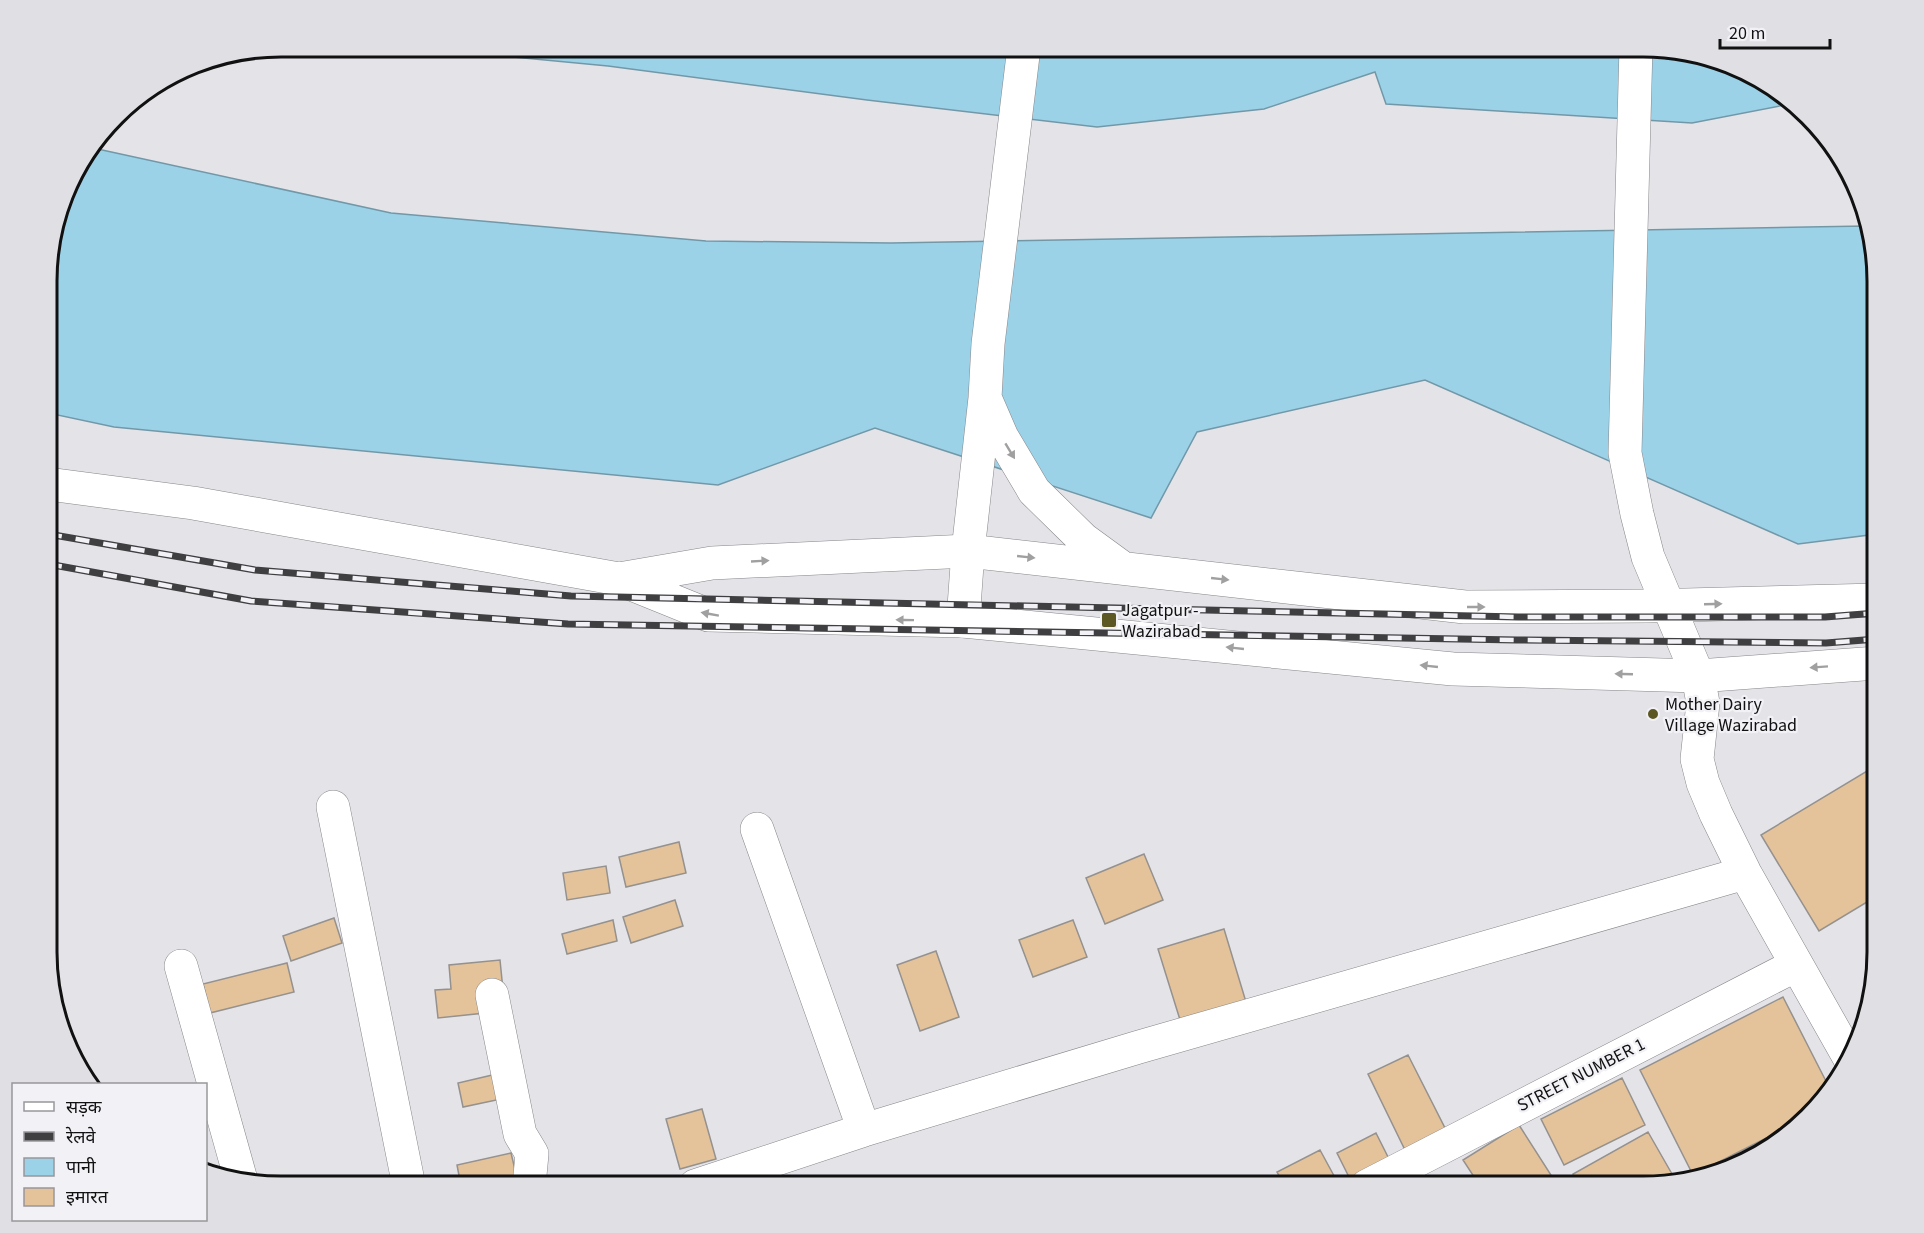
<svg xmlns="http://www.w3.org/2000/svg" width="1924" height="1233" font-family="'Source Sans 3','Noto Sans Devanagari',sans-serif">
<rect width="100%" height="100%" fill="#e4e3e8"/>
<path fill="#9bd2e8" stroke="#7298a8" stroke-width="1.5" d="M406 47H1644L1718 59 1773 86 1790 104 1692 123 1386 104 1375 72 1264 109 1097 127 867 100 608 66Z
M93 148 391 213 706 241 891 243 1865 226 1877 266V534L1798 544 1425 380 1197 432 1151 518 875 428 718 485 114 427 48 413V251L71 177Z"/>
<path fill="#e4c39b" stroke="#94918e" stroke-width="1.5" d="M1877 765V896L1819 931 1761 835Z
M679 842 686 873 626 887 619 857Z
M1144 854 1163 900 1105 924 1086 878Z
M606 866 610 893 567 900 563 873Z
M675 900 683 926 631 943 623 917Z
M334 918 342 943 291 961 283 936Z
M613 920 617 941 567 954 562 934Z
M1073 920 1087 957 1033 977 1019 940Z
M1224 929 1246 1002 1181 1023 1158 949Z
M936 951 959 1017 920 1031 897 965Z
M500 960 503 990 485 1013 438 1018 435 990 451 989 449 965Z
M287 963 294 992 210 1013 203 984Z
M1783 997 1830 1089 1794 1124 1693 1175 1640 1070Z
M1408 1055 1446 1130 1405 1150 1368 1074Z
M501 1073 506 1098 463 1107 458 1083Z
M1622 1078 1645 1125 1564 1165 1541 1119Z
M702 1109 716 1159 680 1169 666 1119Z
M1519 1125 1558 1186H1480L1463 1160Z
M1648 1132 1676 1181 1658 1186H1579L1573 1174Z
M1376 1133 1392 1165 1353 1185 1337 1153Z
M1320 1150 1339 1185 1285 1186 1277 1172Z
M511 1153 519 1186H461L457 1165Z"/>
<g fill="none" stroke-linecap="round" stroke-linejoin="round">
<defs>
<path id="minor" d="M1636 47 1625 453 1637 514 1648 557 1698 676 1703 703 1697 759 1703 783 1716 814 1745 873 1850 1059
M48 484 193 503 619 579 708 615 963 621
M619 579 712 563 968 551
M333 807 409 1186
M757 829 864 1130
M181 966 241 1180
M492 995 520 1134 532 1154 529 1186
M695 1186 864 1130 1139 1047 1745 873
M1367 1186 1796 965"/>
<path id="major" d="M1024 47 988 344 985 398 968 551 963 621 1453 669 1698 676 1877 663
M986 400 1002 437 1034 491 1083 539 1120 566
M968 551 1465 607 1648 606 1877 600"/>
</defs>
<use href="#minor" stroke="#86868a" stroke-width="34"/>
<use href="#major" stroke="#86868a" stroke-width="34"/>
<use href="#minor" stroke="#fff" stroke-width="33"/>
<use href="#major" stroke="#fff" stroke-width="33"/>
<defs>
<path id="rail" d="M48 534 255 570 571 596 1518 617H1825L1877 613
M48 564 251 601 568 624 1517 640 1826 643 1877 639"/>
</defs>
<use href="#rail" stroke="#3f3f41" stroke-width="7"/>
<use href="#rail" stroke="#f2f1f5" stroke-width="4.5" stroke-dasharray="14" stroke-linecap="butt"/>
</g>
<defs><path id="oneway-solid" d="M-6-.8H1V-3.2L6.5 0L1 3.2V.8H-6Z" transform="scale(1.5)"/></defs>
<g fill="#a0a0a0">
<use href="#oneway-solid" transform="translate(1010 451) rotate(59)"/>
<use href="#oneway-solid" transform="translate(1026 557) rotate(6)"/>
<use href="#oneway-solid" transform="translate(760 561) rotate(-3)"/>
<use href="#oneway-solid" transform="translate(1220 579) rotate(6)"/>
<use href="#oneway-solid" transform="translate(1713 604) rotate(-2)"/>
<use href="#oneway-solid" transform="translate(1476 607)"/>
<use href="#oneway-solid" transform="translate(710 614) rotate(-170)"/>
<use href="#oneway-solid" transform="translate(905 620) rotate(-179)"/>
<use href="#oneway-solid" transform="translate(1235 648) rotate(-174)"/>
<use href="#oneway-solid" transform="translate(1429 666) rotate(-174)"/>
<use href="#oneway-solid" transform="translate(1819 667) rotate(176)"/>
<use href="#oneway-solid" transform="translate(1624 674) rotate(-178)"/>
</g>
<g fill="#5d5723" stroke="#f2f1f5" stroke-width="2">
<rect x="1101" y="612" width="16" height="16" rx="3"/>
<circle cx="1653" cy="714" r="6"/>
</g>
<g text-anchor="middle" dominant-baseline="central" stroke-width="4.5" stroke-linejoin="round" paint-order="stroke">
<g font-size="18" fill="#111112" stroke="#f2f1f5" text-anchor="start">
<text x="1122" y="610">Jagatpur -<tspan x="1122" dy="21">Wazirabad</tspan></text>
<text x="1665" y="704">Mother Dairy<tspan x="1665" dy="21">Village Wazirabad</tspan></text>
</g>
<g font-size="18" fill="#111112" stroke="#f2f1f5">
<text transform="translate(1581 1075) rotate(-27)">STREET NUMBER 1</text>
</g>
</g>
<path d="M0 0H1924V1233H0ZM281 57H1643A224 224 0 0 1 1867 281V952A224 224 0 0 1 1643 1176H281A224 224 0 0 1 57 952V281A224 224 0 0 1 281 57Z" fill="#e0dfe3" fill-rule="evenodd"/>
<path fill="none" stroke="#111112" stroke-width="3" d="M281 57H1643A224 224 0 0 1 1867 281V952A224 224 0 0 1 1643 1176H281A224 224 0 0 1 57 952V281A224 224 0 0 1 281 57Z"/>
<rect x="12" y="1083" width="195" height="138" fill="#f2f1f5" stroke="#98979a" stroke-width="1.5"/>
<rect x="24" y="1102" width="30" height="9" fill="#ffffff" stroke="#98979a" stroke-width="1.5"/>
<text x="66" y="1113" font-size="18" fill="#111112">सड़क</text>
<rect x="24" y="1132" width="30" height="9" fill="#3f3f41" stroke="#98979a" stroke-width="1.5"/>
<text x="66" y="1143" font-size="18" fill="#111112">रेलवे</text>
<rect x="24" y="1158" width="30" height="18" fill="#9bd2e8" stroke="#98979a" stroke-width="1.5"/>
<text x="66" y="1173" font-size="18" fill="#111112">पानी</text>
<rect x="24" y="1188" width="30" height="18" fill="#e4c39b" stroke="#98979a" stroke-width="1.5"/>
<text x="66" y="1203" font-size="18" fill="#111112">इमारत</text>
<path d="M1720 39v9h110v-9" fill="none" stroke="#111112" stroke-width="3"/>
<text x="1729" y="39" font-size="18" fill="#111112" stroke="#f2f1f5" stroke-width="4.5" paint-order="stroke">20 m</text>
</svg>
